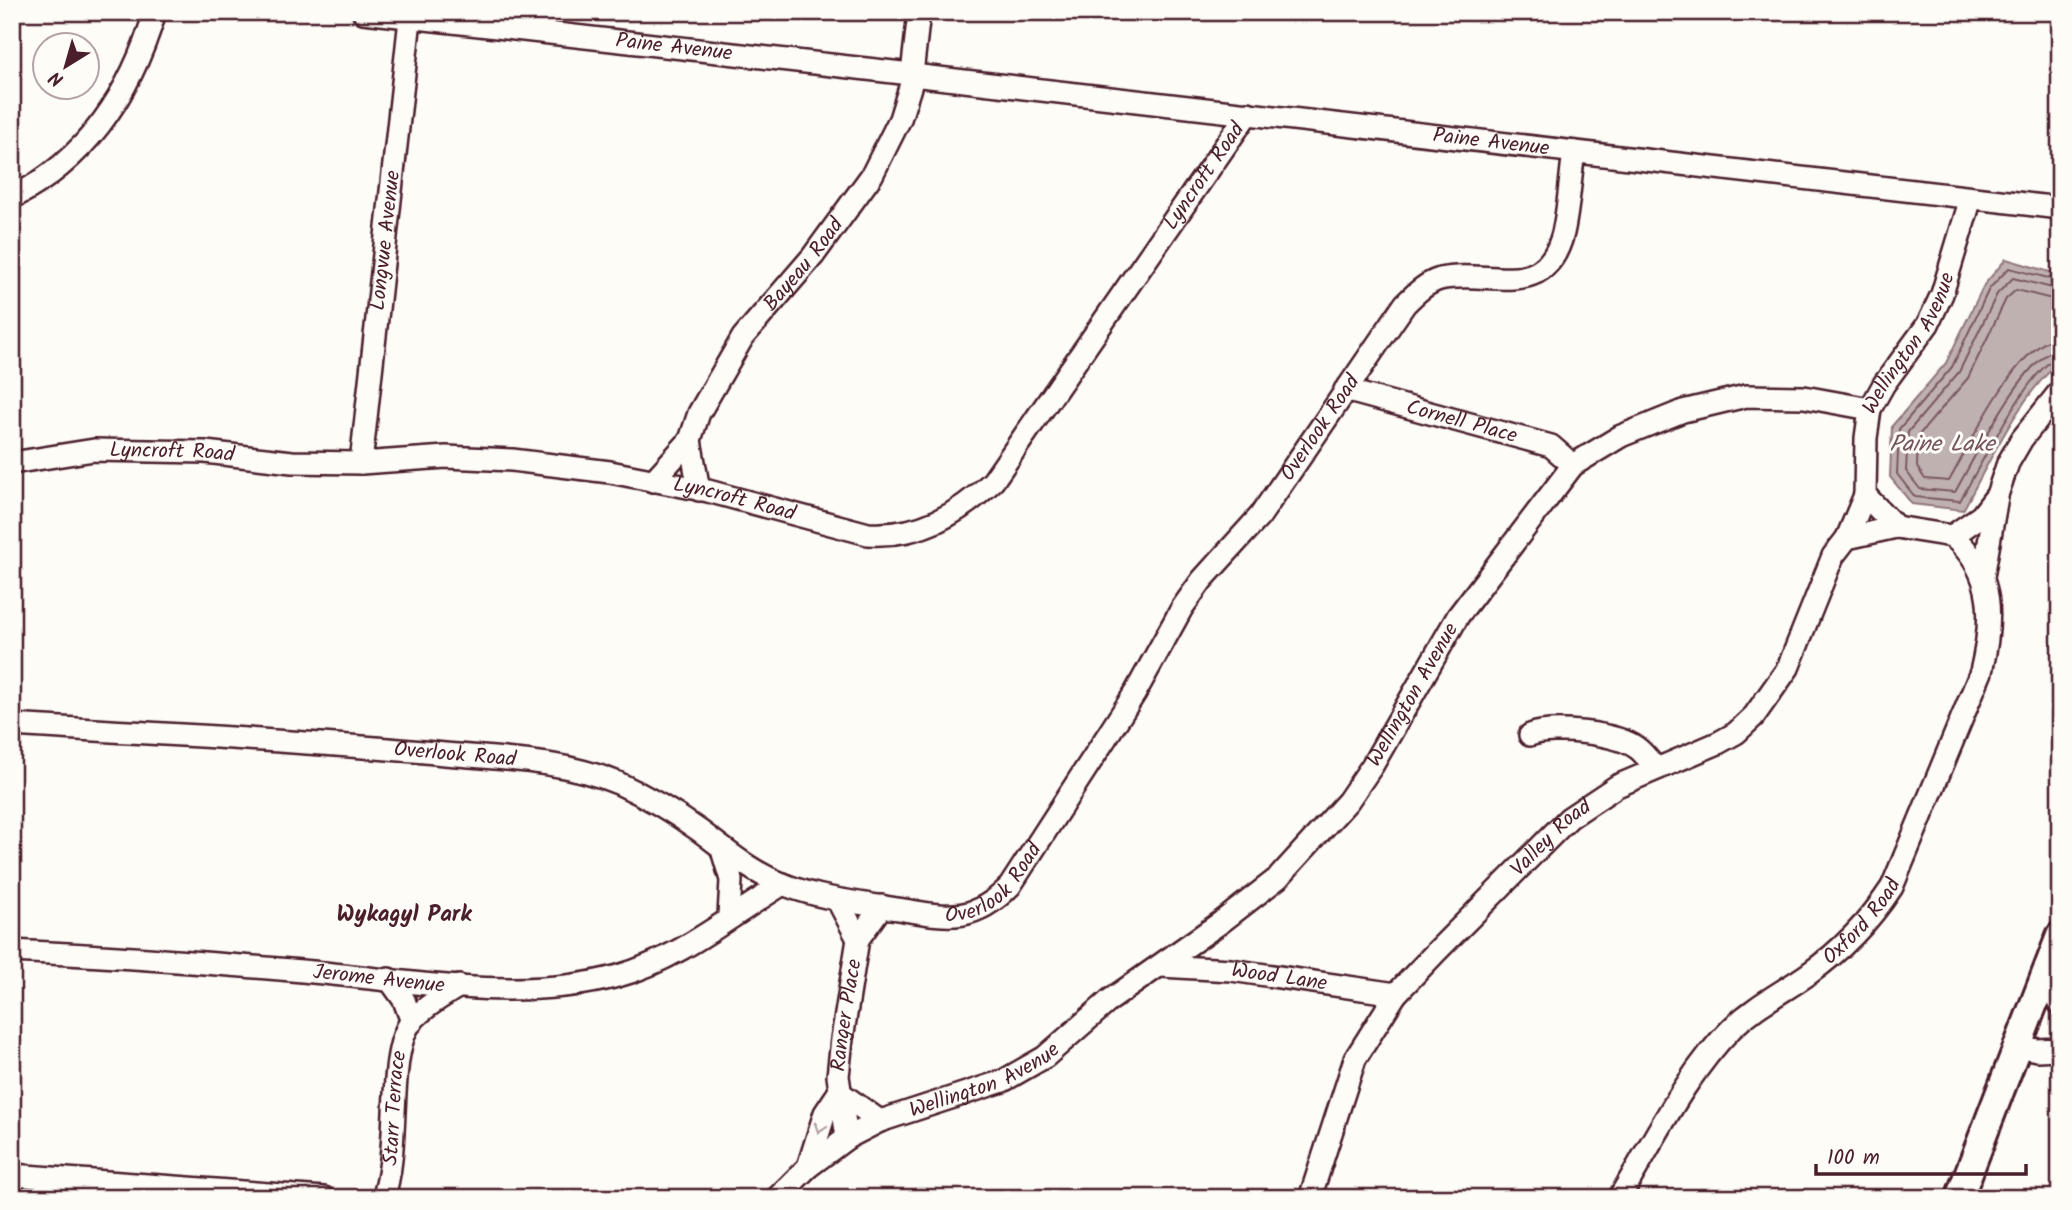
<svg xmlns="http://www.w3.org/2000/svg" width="2072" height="1210" font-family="Kalam,sans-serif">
<rect width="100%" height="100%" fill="#fdfcf7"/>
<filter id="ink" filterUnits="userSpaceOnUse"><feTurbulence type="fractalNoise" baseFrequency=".0143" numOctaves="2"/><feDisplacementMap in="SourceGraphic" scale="14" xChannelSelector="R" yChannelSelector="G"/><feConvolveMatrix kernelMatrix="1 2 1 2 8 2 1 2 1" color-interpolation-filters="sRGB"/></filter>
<g filter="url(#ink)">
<path fill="#c0b1b1" stroke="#91777b" stroke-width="2" d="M2006 259 2060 275V362C2020 394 1988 465 1963 510L1912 504 1890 477 1892 426 1946 363 1984 285Z"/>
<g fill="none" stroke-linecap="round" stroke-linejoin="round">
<path stroke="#795961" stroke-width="2" d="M2060 281 2009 268 1989 289 1952 367 1899 429 1897 474 1915 497 1960 501C1975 475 2033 360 2060 357
M2060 290 2013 278 1997 294 1959 372 1908 432 1906 471 1920 489 1955 492C1972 463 2027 350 2060 349
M2060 301 2016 290 2006 299 1968 378 1918 436 1917 467 1925 479 1949 481C1969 447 2018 339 2060 338"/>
<defs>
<g id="minor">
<path id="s1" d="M363 12 902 73"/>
<path d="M913 65 919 12"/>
<path id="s2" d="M921 76 2060 208"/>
<path d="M12 198C88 159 131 93 155 12"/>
<path id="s3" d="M1345 390 1551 446 1573 465"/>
<path d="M690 440 699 490"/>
<path id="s4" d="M12 463 94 450 205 452 292 462 361 463 446 457 512 460 610 472 708 491 868 534C919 537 958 515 993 481L1248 113"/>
<path id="s5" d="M361 463 410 19"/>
<path id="s6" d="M653 481 690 440 699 413 743 337 813 256 872 175 900 119 911 84"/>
<path d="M1865 495 1896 527"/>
<path id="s7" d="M1847 538 1865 495 1866 438 1870 409 1884 384 1928 324 1942 294 1971 198"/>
<path d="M1983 577 1997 497"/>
<path id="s8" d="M12 725C153 734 295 740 435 753 496 759 561 759 618 783 646 796 675 813 700 831 727 851 752 873 785 885 821 899 860 903 898 909 947 917 973 924 1010 886L1135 693 1182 608 1202 580 1260 516 1405 304C1415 294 1426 283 1440 279 1489 268 1545 303 1563 233 1569 207 1570 178 1574 152"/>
<path d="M1530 735C1553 726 1617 733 1637 748 1644 753 1650 762 1656 768"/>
<path d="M722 850 731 880 729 916"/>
<path d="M838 901 858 939"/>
<path id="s9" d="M12 951C113 956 213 963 313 972 411 981 520 1003 618 976 679 959 729 917 783 884"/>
<path id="s10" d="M1161 966 1231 970 1396 994"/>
<path d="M389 979 404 1000 412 1022"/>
<path d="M2043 980 2060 1004"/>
<path d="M2017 1046 2037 1050 2060 1049"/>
<path d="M839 1092 880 1121"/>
<path id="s11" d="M847 1138 838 1076 842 1039 858 939 882 906"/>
<path d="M808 1167 825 1113 839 1092"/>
<path d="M12 1175 324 1198"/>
<path id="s12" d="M383 1198C401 1150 386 1055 411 1022 423 1007 444 996 459 986"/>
<path id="s13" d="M777 1198 808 1167 847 1138 880 1121 1003 1081 1045 1057 1110 1000 1220 923 1278 878 1348 801 1372 766 1458 616 1573 465 1621 436 1683 411 1746 396 1804 397 1870 409"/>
<path id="s14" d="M1310 1198 1355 1059 1396 994 1436 952 1569 818 1617 786 1718 743 1736 733 1754 716 1788 668 1833 556 1847 538 1896 527 1952 536 1981 516 1997 495 2008 463 2022 439 2060 391"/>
<path id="s15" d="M1619 1198C1654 1141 1685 1075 1732 1028 1755 1006 1781 993 1807 975 1841 951 1869 922 1892 887L1981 672C1993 621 1996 572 1952 536"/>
</g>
<path id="major" d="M1959 1198 2060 936"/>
</defs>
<use href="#minor" stroke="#4a1f2b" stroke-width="26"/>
<use href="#major" stroke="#4a1f2b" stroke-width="32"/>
<use href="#minor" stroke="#fdfcf7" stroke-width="21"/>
<use href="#major" stroke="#fdfcf7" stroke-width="26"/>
</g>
<defs><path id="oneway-chevron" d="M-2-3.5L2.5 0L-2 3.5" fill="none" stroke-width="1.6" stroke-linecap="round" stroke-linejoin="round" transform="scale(1.75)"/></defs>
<use stroke="#ac999b" href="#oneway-chevron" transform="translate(820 1128) rotate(108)"/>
</g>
<g text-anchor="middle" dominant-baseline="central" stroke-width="6" stroke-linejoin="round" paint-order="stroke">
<g font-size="21" fill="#4a1f2b" stroke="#fdfcf7">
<text stroke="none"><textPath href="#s1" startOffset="313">Paine Avenue</textPath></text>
<text stroke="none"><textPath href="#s2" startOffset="574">Paine Avenue</textPath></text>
<text stroke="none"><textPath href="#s4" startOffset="1377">Lyncroft Road</textPath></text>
<text stroke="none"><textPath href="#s5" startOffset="224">Longvue Avenue</textPath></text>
<text stroke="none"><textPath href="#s6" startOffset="266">Bayeau Road</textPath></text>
<text stroke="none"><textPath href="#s7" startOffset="210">Wellington Avenue</textPath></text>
<text stroke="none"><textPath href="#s3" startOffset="121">Cornell Place</textPath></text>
<text stroke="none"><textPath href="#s8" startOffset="1598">Overlook Road</textPath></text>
<text stroke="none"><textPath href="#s4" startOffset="161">Lyncroft Road</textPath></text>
<text stroke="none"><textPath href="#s4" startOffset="728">Lyncroft Road</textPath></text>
<text stroke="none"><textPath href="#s13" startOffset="830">Wellington Avenue</textPath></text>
<text stroke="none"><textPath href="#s8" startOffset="444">Overlook Road</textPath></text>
<text stroke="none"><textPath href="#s14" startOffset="443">Valley Road</textPath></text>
<text stroke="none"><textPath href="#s8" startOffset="1031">Overlook Road</textPath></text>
<text stroke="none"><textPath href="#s15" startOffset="374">Oxford Road</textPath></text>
<text stroke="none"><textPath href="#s10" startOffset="119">Wood Lane</textPath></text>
<text stroke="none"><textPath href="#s9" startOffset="368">Jerome Avenue</textPath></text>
<text stroke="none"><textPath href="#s11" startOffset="124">Ranger Place</textPath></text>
<text stroke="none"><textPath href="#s13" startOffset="242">Wellington Avenue</textPath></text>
<text stroke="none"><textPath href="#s12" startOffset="91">Starr Terrace</textPath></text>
</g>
<g font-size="23" font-style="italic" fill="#73525a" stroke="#fdfcf7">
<text x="1942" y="445">Paine Lake</text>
</g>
<g font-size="23" font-weight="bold" fill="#4a1f2b" stroke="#fdfcf7">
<text x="404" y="915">Wykagyl Park</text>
</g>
</g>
<rect width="2072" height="1210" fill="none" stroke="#fdfcf7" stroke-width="42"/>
<rect x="21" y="21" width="2030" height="1168" fill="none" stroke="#4a1f2b" stroke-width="2.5" filter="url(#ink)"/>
<g transform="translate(66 66) rotate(217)"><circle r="33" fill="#fdfcf7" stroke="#b5a4a5" stroke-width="2"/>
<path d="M0-5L12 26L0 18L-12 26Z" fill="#4a1f2b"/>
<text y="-10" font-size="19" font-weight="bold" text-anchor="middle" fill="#4a1f2b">N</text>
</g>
<path d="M1816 1164v10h210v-10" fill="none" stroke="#4a1f2b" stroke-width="3.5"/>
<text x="1827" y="1164" font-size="21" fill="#4a1f2b" stroke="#fdfcf7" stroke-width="5" paint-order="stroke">100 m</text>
</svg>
